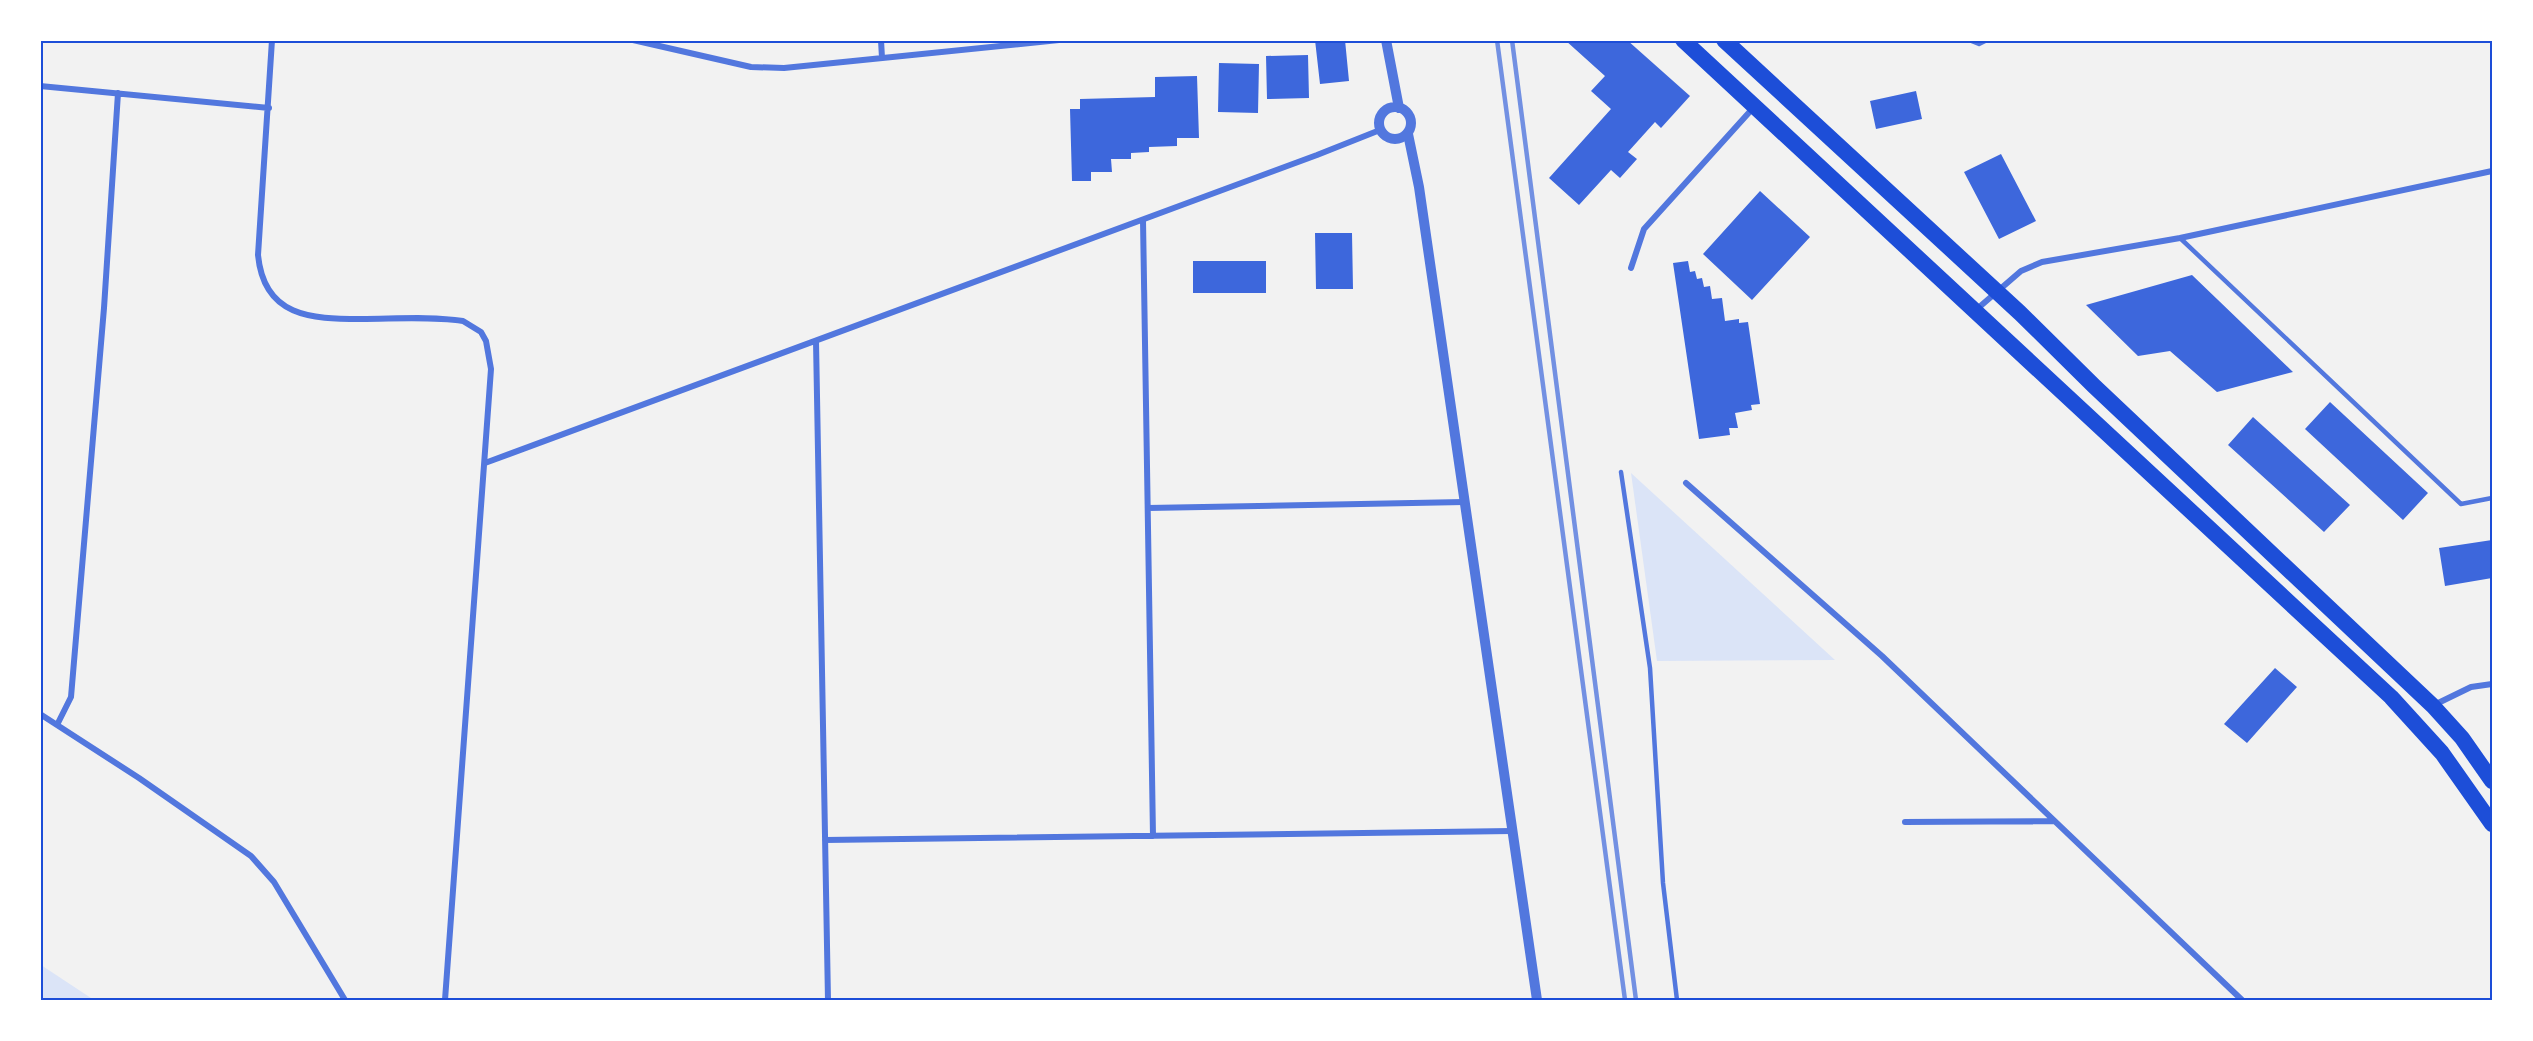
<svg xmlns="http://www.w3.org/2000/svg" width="2533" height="1041" font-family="Mulish,sans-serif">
<rect width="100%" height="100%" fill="#f2f2f2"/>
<path fill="#dbe4f7" d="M1631 473 1835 660 1657 661Z
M40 965H41L94 1000H41Z"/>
<path fill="#3d67dc" d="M1315 40H1345L1349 81 1320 84Z
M1565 40H1627L1690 96 1661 128 1655 122 1628 152 1637 159 1620 178 1611 170 1579 205 1549 178 1611 109 1591 91 1605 76Z
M1308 55 1309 98 1267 99 1266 56Z
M1219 63 1259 64 1258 113 1218 112Z
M1197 76 1199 138H1177V146L1149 147V152L1131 153V159H1111L1112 172H1091V181H1072L1070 109H1080V99L1155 97V77Z
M1916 91 1922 119 1876 129 1870 101Z
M2001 154 2036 221 1999 239 1964 172Z
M1760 191 1810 237 1752 300 1703 254Z
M1315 233H1352L1353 289H1316Z
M1193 261H1266V293H1193Z
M1688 261 1690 272 1695 271 1697 279 1702 278 1704 287 1710 286 1712 299 1722 298 1725 321 1739 319V323L1748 322 1760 404 1751 405 1752 410 1735 413 1738 428H1729L1730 435 1699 439 1673 263Z
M2192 275 2293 372 2217 392 2170 351 2138 356 2086 305Z
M2330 402 2428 493 2403 520 2305 429Z
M2253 417 2350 505 2324 532 2228 445Z
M2492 540V578L2445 586 2439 548Z
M2275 668 2297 687 2247 743 2224 724Z"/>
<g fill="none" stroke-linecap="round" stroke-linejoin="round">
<path stroke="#5277de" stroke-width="4.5" d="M1969 40 1979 44 1987 40
M2180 238 2461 504 2492 498
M1621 472 1650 668 1663 883 1677 1000"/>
<path stroke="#5277de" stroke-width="6" d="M272 40 258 255C264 317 311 319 361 319 394 319 430 316 463 321L481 332 486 341 491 369 445 1000
M633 40 751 67 784 68 1059 40
M881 40 882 58
M40 86 269 108
M1143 220 1153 836
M1631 268 1644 229 1754 107
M1977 309 2021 271 2042 262 2180 238 2492 171
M816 341 828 1000
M485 463 1317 155 1380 130
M1686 483 1882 656 2242 1000
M1148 508 1464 502
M2434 705 2471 687 2492 684
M40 714 139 778 251 856 274 882 345 1000
M57 725 71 697 104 308 118 93
M1905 822 2054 821
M825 840 1512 831"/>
<path stroke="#5277de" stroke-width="10" d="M1386 40 1399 108
M1379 123a16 16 0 1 1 32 0a16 16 0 1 1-32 0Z
M1408 134 1419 187 1537 1000"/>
<path stroke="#1d4ed8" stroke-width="16" d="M1683 40 2391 697 2442 753 2492 824
M1724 40 2020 313 2094 386 2433 706 2462 738 2492 781"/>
<path stroke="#7290e2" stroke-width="4.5" d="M1497 40 1625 1000
M1512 40 1636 1000"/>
</g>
<rect width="2533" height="1041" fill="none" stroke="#ffffff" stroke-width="84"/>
<rect x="42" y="42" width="2449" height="957" fill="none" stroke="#1d4ed8" stroke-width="2"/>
</svg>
